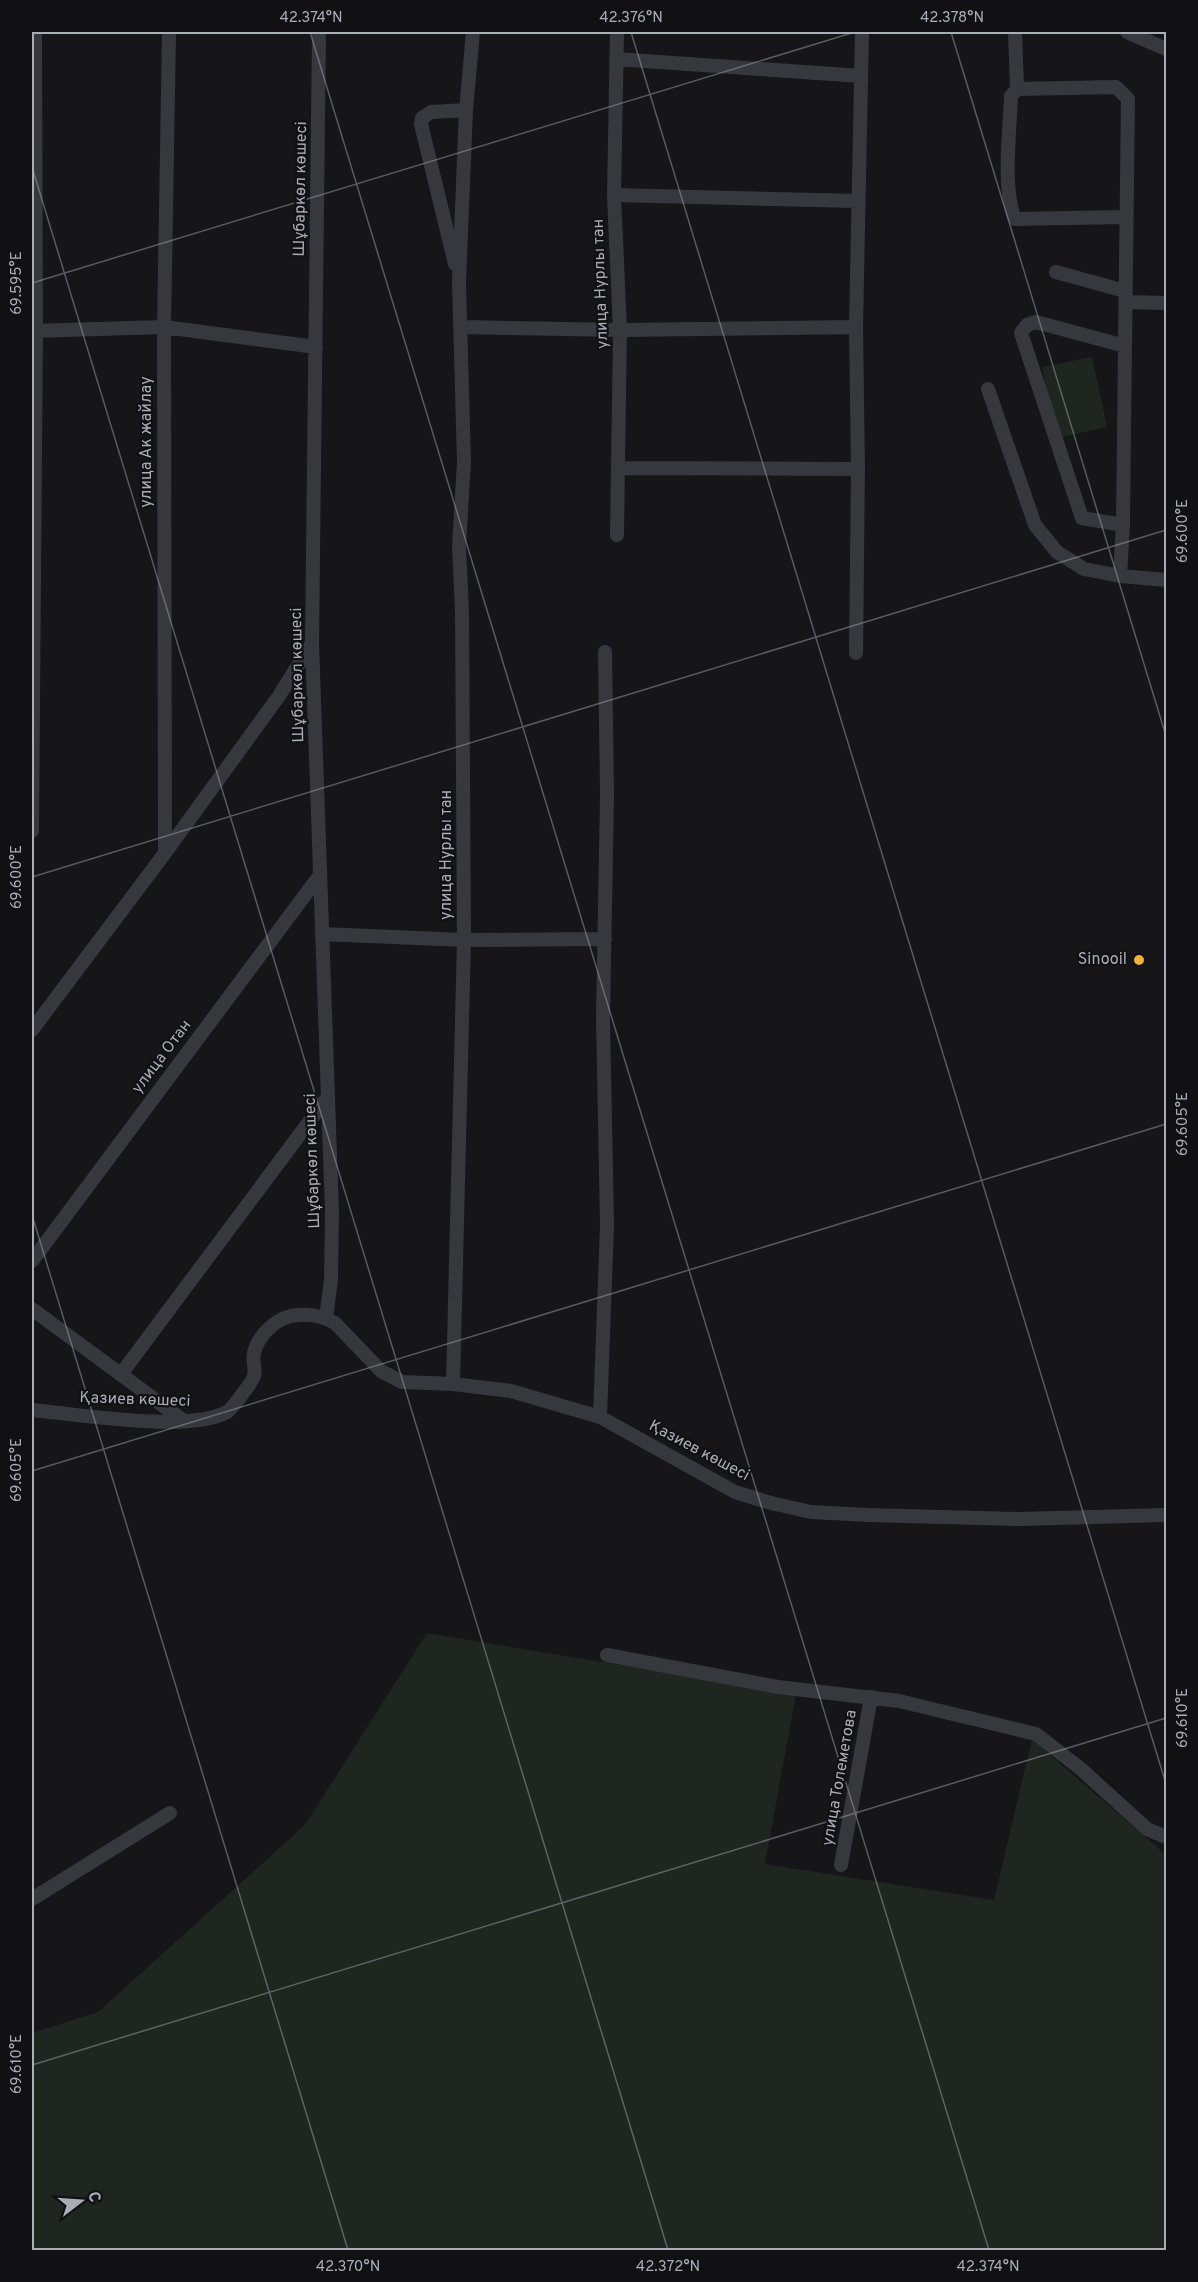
<svg xmlns="http://www.w3.org/2000/svg" width="1198" height="2282" font-family="Overpass,sans-serif">
<rect width="100%" height="100%" fill="#161618"/>
<path fill="#1e261f" d="M1092 357 1107 427 1057 438 1042 367Z
M427 1633 796 1694 765 1864 994 1900 1032 1739 1166 1855V2250H32V2033L98 2012 305 1825Z"/>
<g fill="none" stroke-linecap="round" stroke-linejoin="round">
<path stroke="#37383d" stroke-width="14" d="M319 32 312 643 332 1212 331 1280 326 1318
M617 32 614 195 620 330 617 535
M1015 32 1017 89
M1127 32 1166 49
M616 59 861 76
M614 195 858 201
M455 264 421 124 422 118 431 112 466 110
M1056 272 1125 291
M1125 302 1166 303
M461 327 620 330 856 327 858 469
M856 327 862 32
M32 331 164 327 316 347
M1125 346 1128 99 1116 87 1017 89 1011 96C1010 130 1002 188 1015 219L1126 217
M988 389 1035 525 1057 552 1084 569 1120 576
M618 468 858 469 856 653
M1123 525 1125 346 1036 322 1027 325 1021 333 1082 518 1123 525 1120 576 1166 580
M32 831 36 331 35 32
M165 853 164 327 169 32
M322 934 464 940 605 939
M32 1030 165 853 279 696 312 643
M32 1261 320 875
M32 1309 184 1421
M121 1374 327 1098
M453 1384 464 940 462 611 459 546 464 462 459 282 466 110 473 32
M32 1410C77 1414 189 1433 227 1412 231 1410 253 1381 254 1376 256 1369 252 1360 254 1353 258 1336 274 1320 291 1316 307 1313 321 1315 335 1323L381 1371 402 1382 453 1384 511 1391 600 1417 735 1492 771 1503 811 1512 867 1515 1019 1519 1166 1515
M600 1417 607 1225 603 1018 607 795 605 652
M607 1655 778 1687 899 1701 1036 1734 1081 1769 1147 1829 1166 1837
M841 1865 871 1697
M32 1899 170 1813"/>
</g>
<path fill="none" stroke="#a8adb8" stroke-width="1.5" stroke-opacity="0.45" d="M310 32 989 2250M631 32 1166 1784M951 32 1166 736M32 167 668 2250M32 283 855 32M32 877 1166 530M32 1215 348 2250M32 1471 1166 1124M32 2065 1166 1718"/>
<circle fill="#f2b134" stroke="#111113" stroke-width="2" cx="1139" cy="960" r="6"/>
<g text-anchor="middle" dominant-baseline="central" stroke-width="4.5" stroke-linejoin="round" paint-order="stroke">
<g font-size="16" fill="#a8adb8" stroke="#111113">
<text transform="translate(301 189) rotate(-89)">Шұбаркөл көшесі</text>
<text transform="translate(601 284) rotate(-92)">улица Нурлы тан</text>
<text transform="translate(147 442) rotate(-90)">улица Ак жайлау</text>
<text transform="translate(298 675) rotate(-91)">Шұбаркөл көшесі</text>
<text transform="translate(447 855) rotate(-90)">улица Нурлы тан</text>
<text transform="translate(162 1057) rotate(-53)">улица Отан</text>
<text transform="translate(313 1161) rotate(-92)">Шұбаркөл көшесі</text>
<text transform="translate(135 1400) rotate(2)">Қазиев көшесі</text>
<text transform="translate(699 1451) rotate(28)">Қазиев көшесі</text>
<text transform="translate(840 1778) rotate(-80)">улица Толеметова</text>
</g>
<g font-size="16" fill="#a8adb8" stroke="#111113" text-anchor="end">
<text x="1127" y="960">Sinooil</text>
</g>
</g>
<rect width="1198" height="2282" fill="none" stroke="#111113" stroke-width="66"/>
<g transform="translate(81 2201) rotate(73)" stroke="#111113" stroke-width="4.5" paint-order="stroke">
<path d="M0-4.5L10 22L0 15L-10 22Z" fill="#a8adb8"/>
<text y="-9" font-size="16" font-weight="bold" text-anchor="middle" fill="#a8adb8">С</text>
</g>
<rect x="33" y="33" width="1132" height="2216" fill="none" stroke="#a8adb8" stroke-width="2"/>
<g font-size="15" text-anchor="middle" fill="#a8adb8">
<text x="311" y="22">42.374°N</text>
<text x="631" y="22">42.376°N</text>
<text x="952" y="22">42.378°N</text>
<text transform="translate(16 283) rotate(-90)" y="5">69.595°E</text>
<text transform="translate(1182 531) rotate(-90)" y="5">69.600°E</text>
<text transform="translate(16 877) rotate(-90)" y="5">69.600°E</text>
<text transform="translate(1182 1124) rotate(-90)" y="5">69.605°E</text>
<text transform="translate(16 1470) rotate(-90)" y="5">69.605°E</text>
<text transform="translate(1182 1718) rotate(-90)" y="5">69.610°E</text>
<text transform="translate(16 2064) rotate(-90)" y="5">69.610°E</text>
<text x="348" y="2271">42.370°N</text>
<text x="668" y="2271">42.372°N</text>
<text x="988" y="2271">42.374°N</text>
</g>
</svg>
